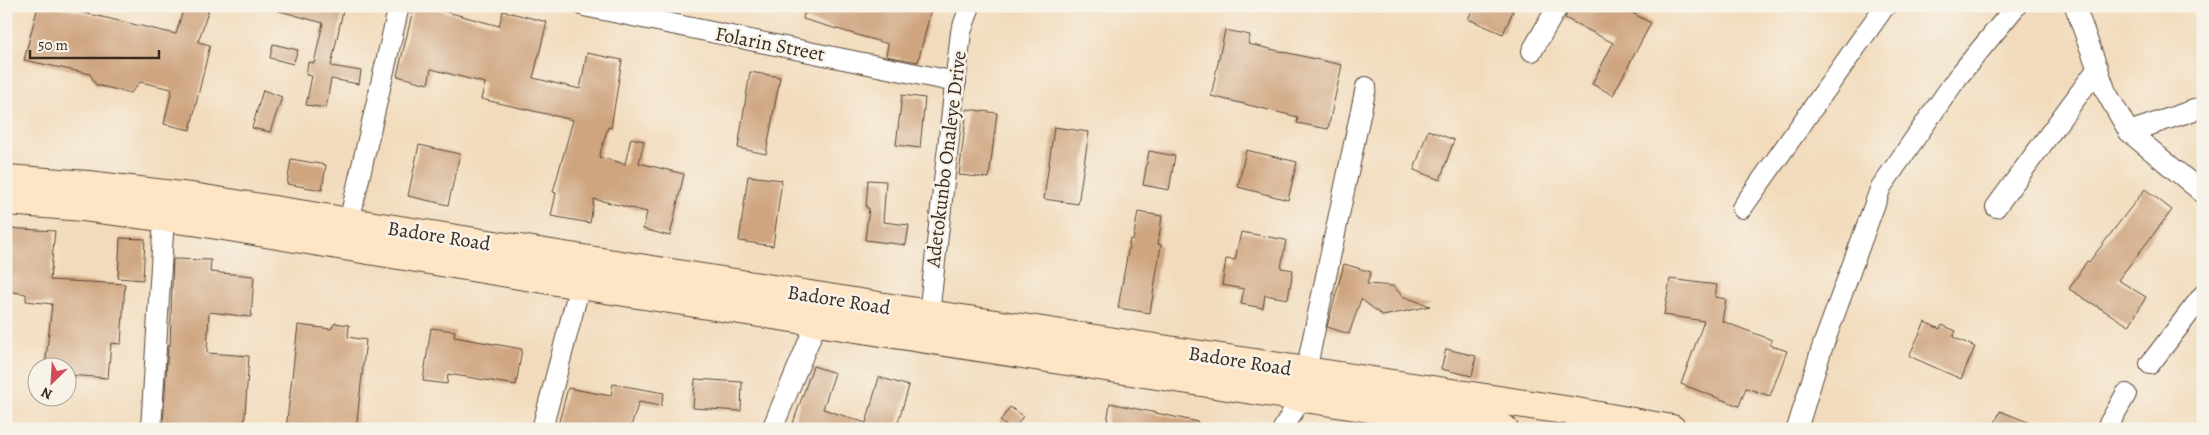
<svg xmlns="http://www.w3.org/2000/svg" width="2209" height="435" font-family="Alegreya,serif">
<rect width="100%" height="100%" fill="#f7f3e8"/>
<filter id="ink" filterUnits="userSpaceOnUse"><feTurbulence type="fractalNoise" baseFrequency=".02" numOctaves="2"/><feDisplacementMap in="SourceGraphic" scale="10" xChannelSelector="R" yChannelSelector="G"/><feConvolveMatrix kernelMatrix="1 2 1 2 8 2 1 2 1" color-interpolation-filters="sRGB"/></filter>
<filter id="wash" filterUnits="userSpaceOnUse"><feTurbulence type="fractalNoise" baseFrequency=".0096" numOctaves="4" result="noise"/><feDisplacementMap in="SourceGraphic" scale="20" xChannelSelector="R" yChannelSelector="G"/><feGaussianBlur stdDeviation="1.12" result="paint"/><feColorMatrix in="noise" values="0 0 0 0 0 0 0 0 0 0 0 0 0 0 0 0 0 1.4 0 .05"/><feComposite in="paint" operator="in"/></filter>
<g filter="url(#wash)">
<rect width="100%" height="100%" fill="#f2dbbc"/>
<g id="blocks">
<path fill="#cfa580" d="M38 6H54L176 34 184 6H210L198 42 210 45 190 130 164 124 172 89 140 82 131 93 96 85 90 74 24 60Z
M277 6H344L331 66 361 71 359 84 331 79 326 108 306 105 312 76 306 75 308 62 314 63 323 23 276 10Z
M414 6H425L499 26 503 11 547 22 533 78 580 89 587 53 622 60 611 128 608 127 599 157 625 164 631 138 644 141 639 163 684 174 670 236 643 229 647 212 594 199 590 223 551 216 556 193 553 192 573 120 481 99 485 83 431 69 428 84 397 76Z
M806 6H932L918 62 886 56 888 44 803 19Z
M1474 6H1503L1513 11 1503 34 1468 19Z
M1570 6H1619L1651 23 1613 95 1592 84 1613 43 1565 18Z
M1225 30 1250 35 1248 44 1342 65 1328 129 1297 123 1298 117 1211 96Z
M273 44 298 50 293 64 270 58Z
M750 72 780 77 766 154 738 148Z
M263 90 282 97 270 132 252 128Z
M902 95 925 98 920 148 896 145Z
M967 109 997 113 989 178 959 175Z
M1054 127 1089 132 1078 204 1044 199Z
M1428 130 1454 140 1440 180 1414 170Z
M419 145 460 154 448 205 408 196Z
M1246 150 1297 162 1288 200 1238 187Z
M1149 151 1175 156 1169 190 1143 185Z
M291 159 326 165 322 190 287 184Z
M748 176 782 180 773 246 739 241Z
M868 180 886 181 883 222 909 225 906 245 865 240 869 208H866Z
M2145 189 2172 210 2118 280 2146 297 2129 326 2069 289 2087 261 2089 262Z
M1138 212 1162 216 1158 244 1161 245 1150 313 1118 308 1130 239 1133 240Z
M6 228 55 231 50 280 125 284 121 344 111 343 108 378 68 375V368H45L52 304 26 301V294L6 291 12 244H6Z
M1241 232 1286 240 1281 268 1293 270 1288 299 1265 295 1263 308 1241 304 1244 289 1222 285 1226 259 1235 260Z
M120 238 145 239 143 280 118 278Z
M173 259 211 260 210 272 254 276 251 317 209 312 207 353 249 356 244 429H178L163 427 168 345 170 346Z
M1344 264 1371 272 1367 284 1394 286 1402 296 1430 306 1383 316 1361 299 1349 334 1327 327Z
M1670 279 1717 285 1715 297 1726 299 1722 321 1772 340 1770 345 1787 351 1770 396 1746 388 1739 406 1681 384 1704 321 1664 315Z
M1925 322 1940 329 1942 325 1956 331 1953 337 1975 347 1961 379 1909 356Z
M335 323 349 325 348 337 366 340 356 429H286L298 325 331 329Z
M431 328 455 331 454 337 522 349 516 385 448 374 447 384 423 381Z
M1446 349 1476 356 1472 376 1441 369Z
M813 366 835 373 823 409 866 423 879 377 909 386 896 429H791Z
M695 379 742 382 741 411 693 408Z
M613 384 664 393 661 406 639 402 630 429H557L568 388 611 396Z
M1110 403 1198 422V429H1106Z
M1010 407 1023 416 1014 429H1010L1000 421Z
M2000 411 2043 428V429H1993Z"/>
</g>
</g>
<g filter="url(#ink)">
<use href="#blocks" fill-opacity="0" stroke="#564536" stroke-width="1"/>
<g fill="none" stroke-linecap="round" stroke-linejoin="round">
<defs>
<path id="minor" d="M584 6 956 82
M2075 6 2106 92 2129 132 2203 193
M1532 51 1558 6
M2129 132 2203 107
M1996 207 2098 68
M1742 208 1885 6
M349 222 399 6
M929 314 961 32 970 6
M2150 364 2203 295
M1306 371 1366 87
M151 429 164 217
M542 429 580 285
M772 429 817 322
M1283 429 1301 397
M1797 429 1821 351 1881 187 1957 78 2016 6
M2106 429 2126 394"/>
<path id="secondary" d="M6 179 88 185 198 198 929 314 1571 411 1672 429
M6 201 84 207 193 221 580 285 1504 429"/>
</defs>
<use href="#minor" stroke="#564536" stroke-width="22"/>
<use href="#secondary" stroke="#564536" stroke-width="30"/>
<use href="#minor" stroke="#fff" stroke-width="20"/>
<use href="#secondary" stroke="#fde5c5" stroke-width="28"/>
</g>
</g>
<g text-anchor="middle" dominant-baseline="central" stroke-width="5" stroke-linejoin="round" paint-order="stroke">
<g font-size="20" fill="#3b2a1e" stroke="#f7f3e8">
<text transform="translate(770 44) rotate(11)">Folarin Street</text>
<text transform="translate(946 159) rotate(-83)">Adetokunbo Onaleye Drive</text>
<text transform="translate(439 236) rotate(9)">Badore Road</text>
<text transform="translate(839 300) rotate(9)">Badore Road</text>
<text transform="translate(1240 361) rotate(9)">Badore Road</text>
</g>
</g>
<rect width="2209" height="435" fill="none" stroke="#f7f3e8" stroke-width="25"/>
<g transform="translate(52 382) rotate(205)"><circle r="24" fill="#f7f3e8" stroke="#aca397"/>
<path d="M0-4L9 19L0 12L-9 19Z" fill="#d1495b"/>
<text y="-8" font-size="14" font-weight="bold" text-anchor="middle" fill="#3b2a1e">N</text>
</g>
<path d="M30 50v8h129v-8" fill="none" stroke="#3b2a1e" stroke-width="2.5"/>
<text x="38" y="50" font-size="15" fill="#3b2a1e" stroke="#f7f3e8" stroke-width="4" paint-order="stroke">50 m</text>
</svg>
